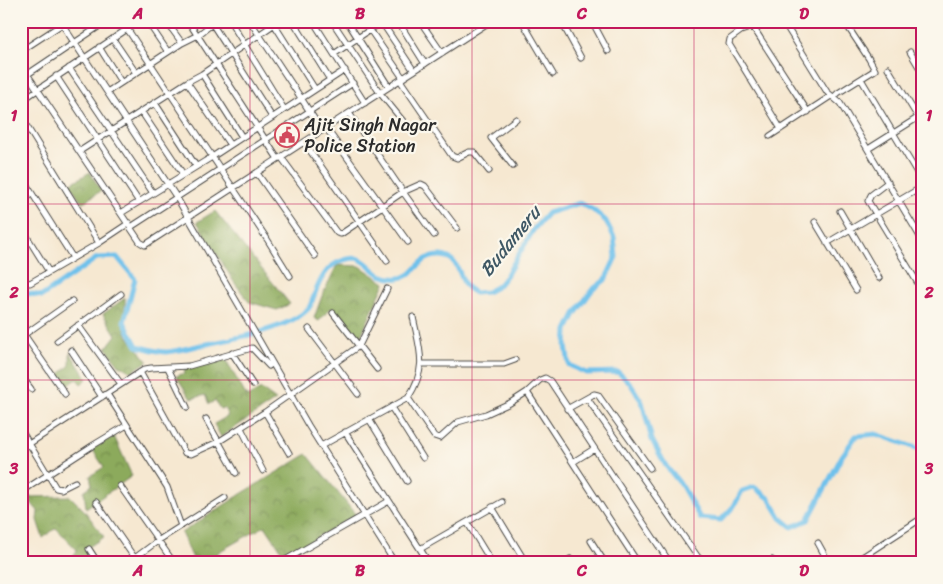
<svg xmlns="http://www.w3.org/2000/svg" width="943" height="584" font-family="Sriracha,sans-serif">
<defs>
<pattern id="forest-crowns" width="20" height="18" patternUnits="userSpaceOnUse" patternTransform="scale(1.25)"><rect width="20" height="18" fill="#8caa5c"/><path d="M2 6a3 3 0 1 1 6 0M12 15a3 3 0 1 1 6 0" fill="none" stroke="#738b4c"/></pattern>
</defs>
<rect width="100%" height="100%" fill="#fbf7ec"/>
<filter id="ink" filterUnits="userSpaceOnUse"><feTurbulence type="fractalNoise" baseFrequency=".02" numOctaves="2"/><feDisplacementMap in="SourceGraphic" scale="10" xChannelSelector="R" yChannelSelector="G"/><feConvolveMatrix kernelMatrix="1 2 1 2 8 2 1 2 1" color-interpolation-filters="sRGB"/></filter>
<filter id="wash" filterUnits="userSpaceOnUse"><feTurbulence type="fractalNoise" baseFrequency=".0096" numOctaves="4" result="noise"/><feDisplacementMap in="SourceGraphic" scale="20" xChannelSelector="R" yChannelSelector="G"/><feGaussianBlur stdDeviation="1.12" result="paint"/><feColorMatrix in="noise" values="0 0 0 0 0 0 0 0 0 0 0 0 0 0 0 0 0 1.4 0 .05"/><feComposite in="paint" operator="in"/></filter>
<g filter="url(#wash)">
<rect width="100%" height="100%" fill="#f6e8d1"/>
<path fill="url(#forest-crowns)" stroke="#5c6a44" d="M90 172 101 191 82 203 70 184Z
M215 211 290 304 277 310 249 302 234 282 197 222Z
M337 265 360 266 385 283 360 338 331 308 319 321 314 318 322 296Z
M125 298V328L127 335 148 361 131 372 119 365 106 348 116 335 103 314Z
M70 352 87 379 81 384 77 379 66 387 60 374 70 365Z
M226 360 247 397 261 389 276 400 221 437 214 424 228 416 224 408 220 409 215 401 209 404 205 395 191 399 176 376 185 373 184 369Z
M114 436 132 476 86 508 84 491 92 485 90 476 104 467 92 449Z
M307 454 356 515 285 556 265 526 220 551 207 563H195L181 533 241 494Z
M70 496 84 510 104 537 87 548 95 563H70L77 550 56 528 43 538 37 520 38 511 26 497Z"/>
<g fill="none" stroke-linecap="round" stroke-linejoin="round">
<path stroke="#6fc1eb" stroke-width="5" d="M21 292 42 296 97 258 117 257 135 279 124 322 137 346C146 348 157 352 167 352 177 351 187 348 197 346 226 340 288 330 308 309 311 306 312 300 314 296 319 282 326 266 341 261 344 260 352 258 356 258 372 261 374 281 399 278 418 276 417 255 441 256 459 257 459 277 466 286 468 289 473 291 475 293L487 292 498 286 506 276 534 229 548 213 580 203 593 210 606 221 614 237 616 257 605 280 592 290 575 314 567 330 566 346 569 365 586 373 618 372 630 383 642 402 652 440 666 466 682 486 700 518 721 520 734 506 742 491 754 487 769 498 781 518 792 527 808 520 842 456 856 436 876 434 922 450"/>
</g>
</g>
<g filter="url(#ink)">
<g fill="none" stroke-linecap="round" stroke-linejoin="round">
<defs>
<path id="minor" d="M122 21 267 239 290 276
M147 21 168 52
M166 21 182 43
M188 21 278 159
M230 21 284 109
M250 21 301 98 322 131
M272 21 315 89
M293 21 330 80
M313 21 365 103
M332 21 380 93 403 121
M347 21 389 87
M364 21 403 78
M381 21 414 71
M398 21 425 64
M420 21 442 53
M522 21 553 74
M561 21 581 58
M592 21 608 51
M749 21 752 23 761 21
M783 21 827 92 840 103 922 240
M211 22 272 117
M752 23 753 27 808 112
M62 24 177 198 308 425 395 563
M753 27 741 31 730 39 729 44 781 129
M113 39 136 73
M99 47 121 82
M21 51 67 21
M910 52 922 72
M334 54 383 21
M21 65 140 242 145 245 491 21
M69 68 153 193
M888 68 922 124
M28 74 107 21
M202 74 242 137
M56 76 139 202
M861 79 922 181
M400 80 452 156 457 158 469 152H474L489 171
M187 82 230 145
M107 92 182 43 198 35 216 21
M834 97 838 93 875 70 869 59 844 21
M21 101 139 21
M155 103 196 166
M141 111 183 174
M349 113 403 192 434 235
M21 117 99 243
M326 128 408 242
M770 136 831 96
M304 142 387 261
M868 149 922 115
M80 151 187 82 202 74 279 21
M281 157 337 233 341 234 403 192 421 184 425 186 457 228
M513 166 491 138 516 119
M257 173 315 256
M21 176 73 258
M888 182 871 195 868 201 922 290
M840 211 879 278
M121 213 212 157 345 70
M815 222 856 290
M21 227 49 272
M131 227 353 83
M827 243 922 187
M21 277 25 282 30 283 99 243 129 223
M333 313 377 369
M78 325 121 384
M309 329 358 394
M21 330 65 394
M21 337 72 301
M57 341 121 294
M71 350 102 397
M232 353 253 385
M421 364H504L515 360
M168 368 187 407
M140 372 185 453 191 454 218 442 265 412 359 346 387 289
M21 376 31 389
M527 392 638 563
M107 394 160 476 167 487 181 526
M408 398C428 367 420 351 413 317
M587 398 702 563
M391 407 423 458
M567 409 594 394 598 395 650 468
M265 412 289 453
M206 419 236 473
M369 419 407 481
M241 428 263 471
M21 430 56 488 61 489 75 482
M345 432 429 563
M321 446 408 398 434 436 440 438 458 422 486 414 510 403 527 392 540 380 545 378 550 381 670 563
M21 449 145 369 151 368 189 366 252 348 269 366
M573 462 594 449
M120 486 174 563
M21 492 92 446 127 425
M96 502 138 563
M492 507 526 563
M467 522 492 563
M591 541 605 563
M818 543 829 563
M89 549 98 563
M420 549 502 502
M570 559 572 563
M772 560 774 563
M128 563 159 540 225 498
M280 563 389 501
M693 563 699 558
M853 563 922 518"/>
</defs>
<use href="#minor" stroke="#494744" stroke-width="7"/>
<use href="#minor" stroke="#fff" stroke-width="5"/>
</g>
</g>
<path fill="none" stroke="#c2185b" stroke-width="1" stroke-opacity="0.55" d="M250 21V563M472 21V563M694 21V563M21 204H922M21 380H922"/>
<defs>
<symbol id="civic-ring" viewBox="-11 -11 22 22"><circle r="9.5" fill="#fbf7ec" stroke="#d1495b" stroke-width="1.5"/><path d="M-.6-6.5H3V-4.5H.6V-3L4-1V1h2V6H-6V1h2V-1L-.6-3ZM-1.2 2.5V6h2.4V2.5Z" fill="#d1495b"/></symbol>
</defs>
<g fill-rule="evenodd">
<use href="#civic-ring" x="273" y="121" width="28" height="28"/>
</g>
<g text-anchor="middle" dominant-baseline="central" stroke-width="4.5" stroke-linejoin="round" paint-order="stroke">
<g font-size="18" fill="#2b2b2b" stroke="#fbf7ec" text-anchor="start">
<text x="304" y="125">Ajit Singh Nagar<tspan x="304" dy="21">Police Station</tspan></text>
</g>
<g font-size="19" font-style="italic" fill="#3f5865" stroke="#fbf7ec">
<text transform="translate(510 241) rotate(-51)">Budameru</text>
</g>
</g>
<rect width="943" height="584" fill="none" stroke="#fbf7ec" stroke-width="55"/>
<rect x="28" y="28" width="888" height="528" fill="none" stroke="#c2185b" stroke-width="2"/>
<g font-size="16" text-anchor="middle" font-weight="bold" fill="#c2185b">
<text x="138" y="19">A</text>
<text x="360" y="19">B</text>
<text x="582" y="19">C</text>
<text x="804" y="19">D</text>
<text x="14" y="121">1</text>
<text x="929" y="121">1</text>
<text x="14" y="298">2</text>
<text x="929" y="298">2</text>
<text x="14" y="474">3</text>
<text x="929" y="474">3</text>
<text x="138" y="576">A</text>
<text x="360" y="576">B</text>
<text x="582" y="576">C</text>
<text x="804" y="576">D</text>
</g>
</svg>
